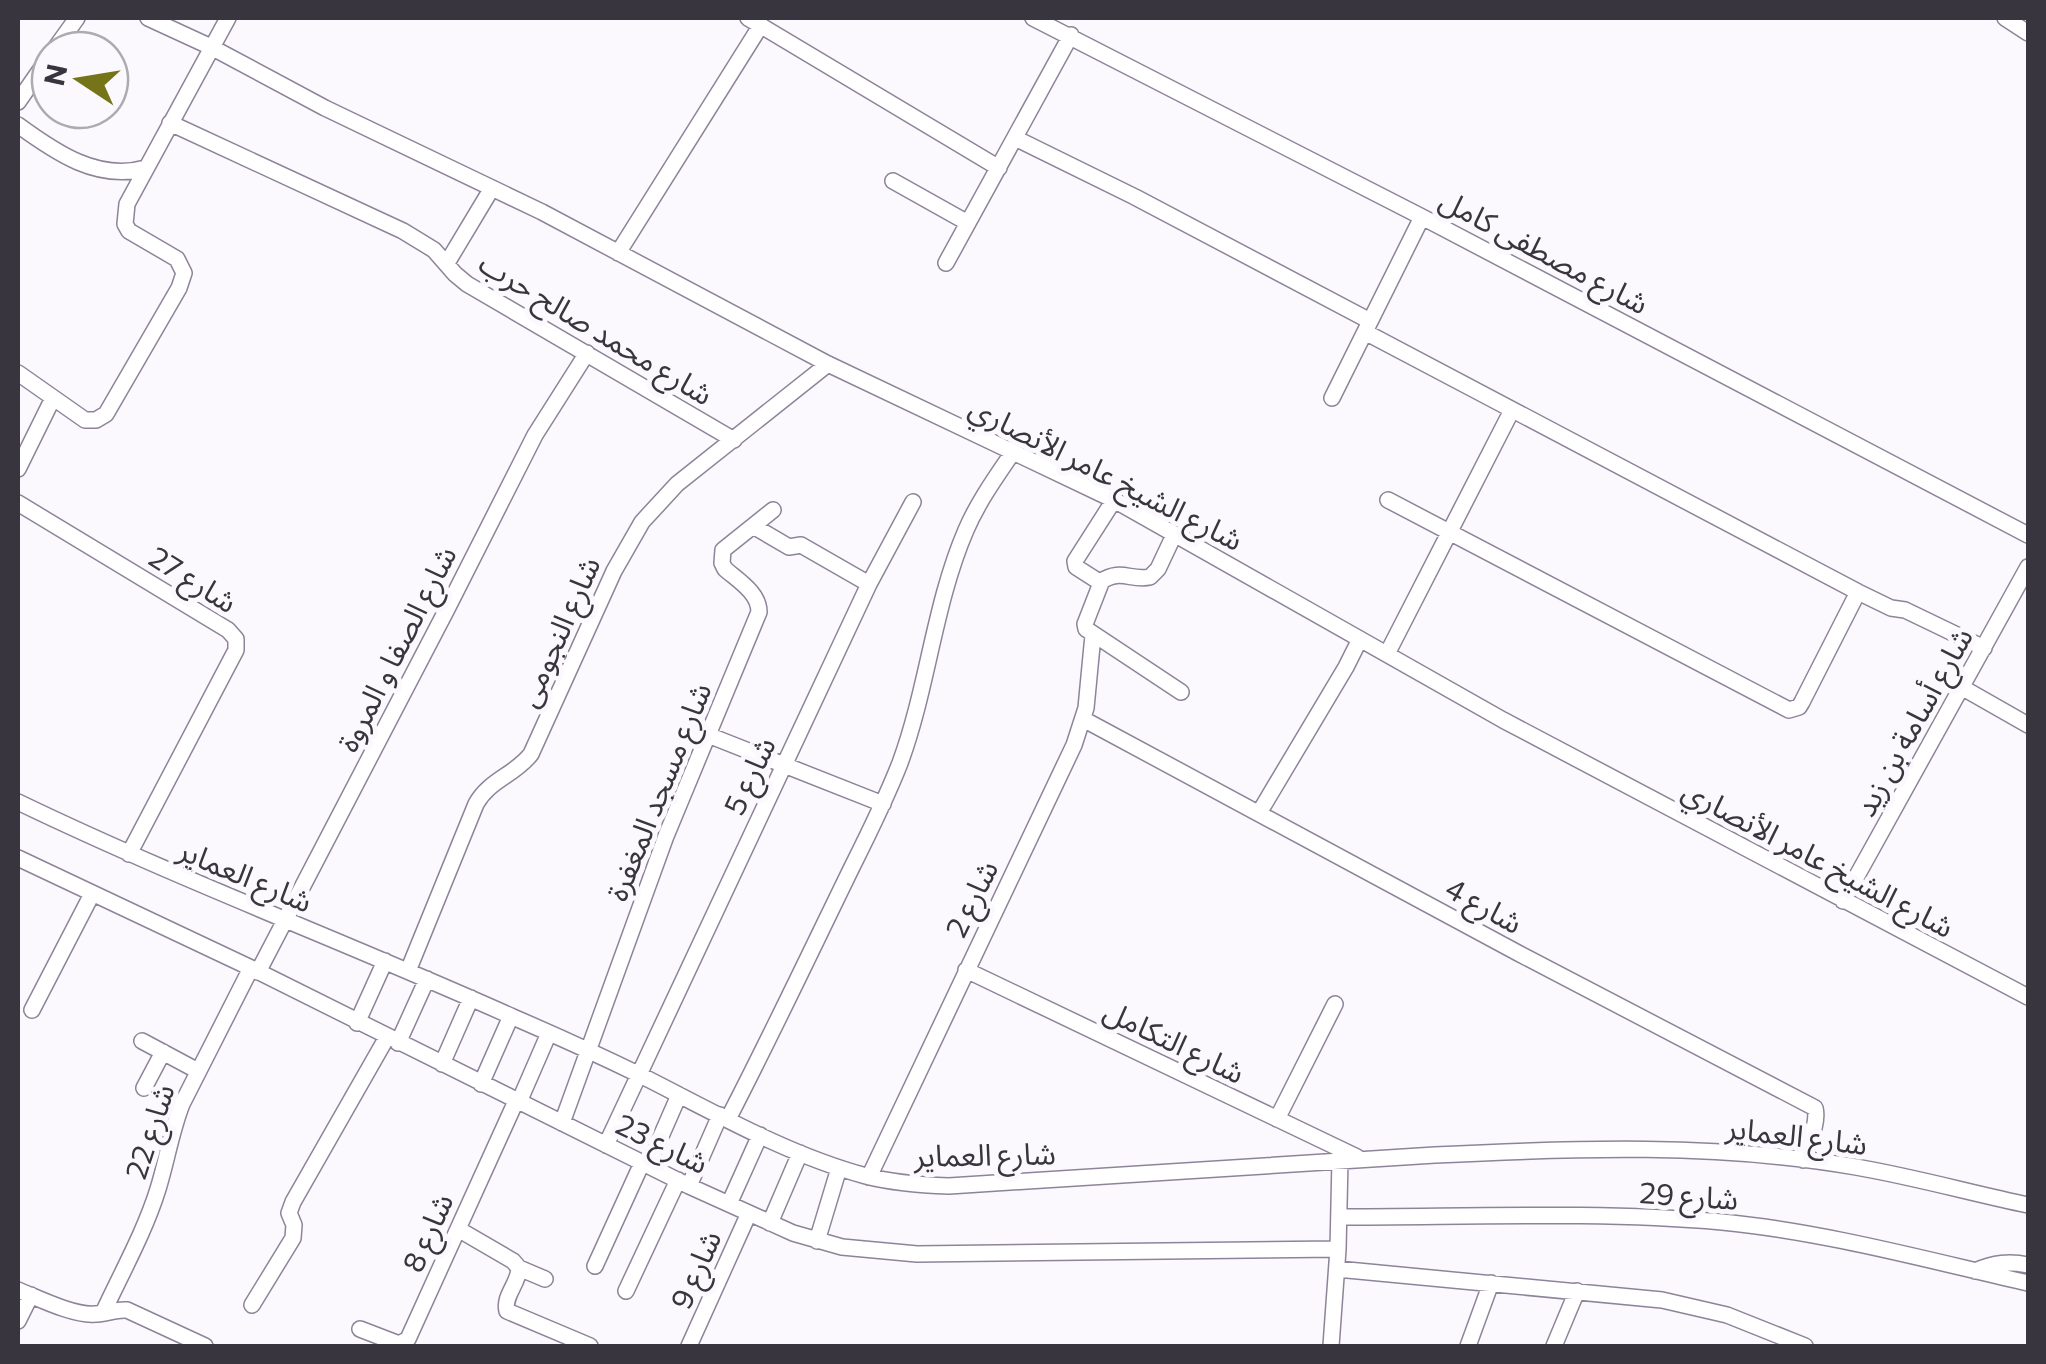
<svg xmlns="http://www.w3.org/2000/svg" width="2046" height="1364" font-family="Commissioner,'Noto Sans Arabic',sans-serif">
<rect width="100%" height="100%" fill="#fbf9fd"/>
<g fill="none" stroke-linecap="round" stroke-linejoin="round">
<defs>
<path id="minor" d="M148 18 211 47 325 108 542 212 828 364 1114 500 1503 720 2028 997
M748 18 999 168
M1033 18 1422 217 2028 535
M2005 18 2028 33
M54 50 77 18
M18 102 50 56
M170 123 403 231 434 250 455 274 467 284 734 440
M18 125C55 152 98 182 146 168
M1015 138 1135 197 1370 321
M893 181 968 223
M618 253 761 25
M447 263 492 188
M946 263 1071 35
M1365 332 1858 592 1891 608 1905 610 1984 648
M18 373 85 420H96L106 414 179 288 184 273 177 259 129 231 125 224 127 204 228 18
M1332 398 1422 217
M18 469 53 398
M1114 500 1075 561 1076 567 1101 583 1085 624 1086 629 1181 692
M1388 500 1789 710 1799 707 1802 702 1858 592
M18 503 228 630 236 639V650L129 854
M753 526 789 547 801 545 869 584
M1100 582C1121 568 1130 581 1150 577L1158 569 1174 535
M1387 654 1512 410
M1963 688 2028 725
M1083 719 1518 953 1815 1108C1819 1123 1808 1145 1803 1160
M708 735 883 804
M18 802C180 880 348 943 513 1017 557 1036 601 1056 644 1077 715 1113 788 1155 866 1176 893 1183 921 1185 949 1186L1435 1155C1575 1148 1718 1143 1856 1167 1914 1177 1971 1193 2028 1205
M1259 813 1346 667 1360 639
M18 858 251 968 689 1186 793 1233 842 1247 917 1254 1338 1249
M1843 901 2028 567
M966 970 1357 1157
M408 971 476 804C489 780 515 775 531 754L614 571 642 522 677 484 828 364
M258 972 447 609 535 435 587 353
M32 1010 92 894
M357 1023 385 961
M142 1041 198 1071
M398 1043 427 979
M442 1064 471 998
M481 1084 511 1016
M144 1088 163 1052
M519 1102 549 1033
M728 1119C771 1036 811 951 852 867 869 833 886 799 900 763 928 687 934 604 966 530 978 502 996 477 1013 452
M1277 1119 1335 1004
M562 1123 666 836 759 612C759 593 739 581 725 569L722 563 723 550 773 510
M606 1145 869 584 913 502
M648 1166 679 1095
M869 1177 1074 745 1086 708 1093 635
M689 1186 720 1115
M729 1204 760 1135
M1340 1217C1466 1217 1595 1211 1722 1222 1825 1232 1927 1260 2028 1283
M770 1223 800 1153
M458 1229 513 1261 519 1268C519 1283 503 1296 507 1311L590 1346
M817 1241 839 1168
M595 1266 642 1163
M519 1268 545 1279
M1337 1269 1662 1300 1727 1315 1805 1346
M1975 1271C1994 1263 2009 1261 2028 1265
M18 1290C38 1298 74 1316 95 1314 107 1314 115 1309 127 1310L205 1346
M626 1291 678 1180
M252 1305 293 1238 294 1225 289 1213 293 1202 387 1037
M103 1313C122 1272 145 1231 158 1189 167 1160 171 1132 182 1104L251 968
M18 1321 31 1295
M360 1329 399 1344 408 1339 516 1101
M689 1346 749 1213
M1331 1346 1338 1249 1340 1160
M1468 1346 1491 1283
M1554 1346 1577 1291"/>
</defs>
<use href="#minor" stroke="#8e8499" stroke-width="18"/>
<use href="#minor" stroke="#fff" stroke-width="15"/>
</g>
<g text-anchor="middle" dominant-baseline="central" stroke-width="10" stroke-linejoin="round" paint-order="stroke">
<g font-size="30" fill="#39353e" stroke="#fbf9fd">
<text transform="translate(1545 250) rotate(28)">شارع مصطفى كامل</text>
<text transform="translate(597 327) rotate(31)">شارع محمد صالح حرب</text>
<text transform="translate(1107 472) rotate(27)">شارع الشيخ عامر الأنصاري</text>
<text transform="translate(194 578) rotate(32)">شارع 27</text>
<text transform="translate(557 631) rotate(-66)">شارع النجومى</text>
<text transform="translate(395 648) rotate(-63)">شارع الصفا و المروة</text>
<text transform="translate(1912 721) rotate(-61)">شارع أسامة بن زيد</text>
<text transform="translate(748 775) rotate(-65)">شارع 5</text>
<text transform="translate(657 791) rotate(-68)">شارع مسجد المغفرة</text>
<text transform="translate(1819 857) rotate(28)">شارع الشيخ عامر الأنصاري</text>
<text transform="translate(246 874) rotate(23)">شارع العماير</text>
<text transform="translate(970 898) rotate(-64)">شارع 2</text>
<text transform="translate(1485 904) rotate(29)">شارع 4</text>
<text transform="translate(1175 1040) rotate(26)">شارع التكامل</text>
<text transform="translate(148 1131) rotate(-72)">شارع 22</text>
<text transform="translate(1797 1134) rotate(7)">شارع العماير</text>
<text transform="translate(663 1142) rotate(26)">شارع 23</text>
<text transform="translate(985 1153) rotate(-1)">شارع العماير</text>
<text transform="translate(1689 1194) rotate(4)">شارع 29</text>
<text transform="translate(426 1232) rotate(-66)">شارع 8</text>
<text transform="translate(694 1269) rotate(-66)">شارع 9</text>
</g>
</g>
<rect width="2046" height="1364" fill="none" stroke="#39353e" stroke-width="40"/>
<g transform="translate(80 80) rotate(282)"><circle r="48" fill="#fbf9fd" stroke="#adabb1" stroke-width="2.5"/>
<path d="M0-8L18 38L0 25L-18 38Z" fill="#767419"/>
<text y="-15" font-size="28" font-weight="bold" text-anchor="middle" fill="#39353e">N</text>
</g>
</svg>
